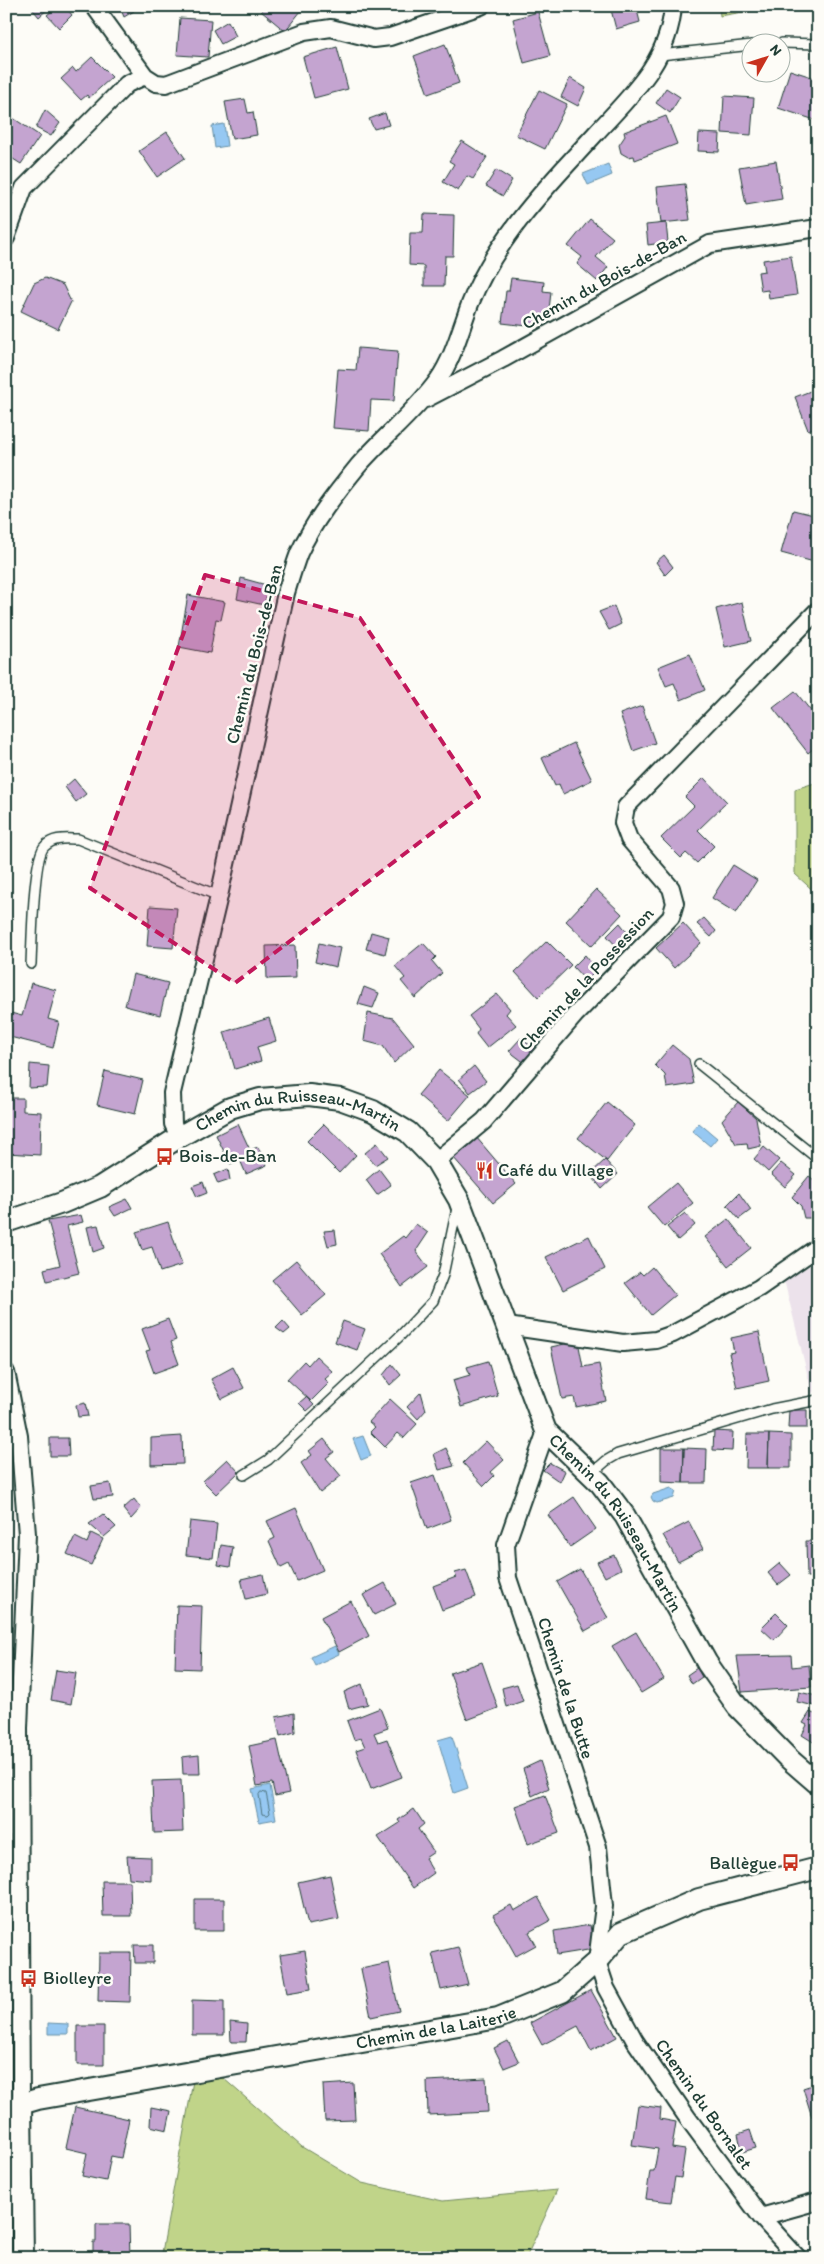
<svg xmlns="http://www.w3.org/2000/svg" width="824" height="2264" font-family="Itim,sans-serif">
<rect width="100%" height="100%" fill="#fdfcf7"/>
<filter id="ink" filterUnits="userSpaceOnUse"><feTurbulence type="fractalNoise" baseFrequency=".02" numOctaves="2"/><feDisplacementMap in="SourceGraphic" scale="10" xChannelSelector="R" yChannelSelector="G"/><feConvolveMatrix kernelMatrix="1 2 1 2 8 2 1 2 1" color-interpolation-filters="sRGB"/></filter>
<g filter="url(#ink)">
<path fill="#ece2eb" d="M818 1261V1391L812 1393 784 1280Z"/>
<path fill="#c0d489" stroke="#70885e" d="M719 6H778L720 16Z
M818 782V895L795 874V789Z
M223 2078 302 2147 362 2183 443 2201 557 2190 526 2258H161L193 2081Z"/>
<path fill="#96c8f2" stroke="#6690a6" d="M224 124 227 146 215 148 212 126Z
M608 164 612 175 588 185 583 174Z
M699 1123 717 1138 710 1146 692 1131Z
M363 1436 371 1456 361 1460 353 1439Z
M671 1488 676 1491 674 1498 657 1503 653 1501 651 1497 653 1494Z
M335 1646 339 1654 315 1665 311 1657Z
M452 1736 468 1788 454 1793 438 1740Z
M270 1785 276 1819 259 1822 252 1789Z
M48 2023 68 2024V2034H48Z"/>
<g fill="none" stroke-linecap="round" stroke-linejoin="round">
<path stroke="#4f7580" stroke-width="1" d="M261 1792 266 1793 270 1813 268 1815 262 1814 259 1795Z"/>
</g>
<path fill="#c4a4d0" stroke="#1f3d34" d="M30 6H51L39 17Z
M58 6H65L72 15 59 28 47 15Z
M122 6H132L134 11 124 17 120 7Z
M266 6H305L285 31 261 11Z
M540 6H556L557 9 542 12Z
M610 6H636L640 22 616 29Z
M538 12 550 56 524 63 513 19Z
M180 18 211 20 208 57 177 55Z
M228 21 236 36 221 44 213 30Z
M445 44 459 83 428 94 414 56Z
M337 47 348 89 314 98 303 57Z
M92 57 112 77 89 98 87 95 81 100 61 79 73 68 76 72Z
M790 70 818 79V112L815 120 778 108Z
M570 78 586 88 578 106 561 97Z
M666 88 680 97 670 113 656 103Z
M539 90 567 104 545 149 516 135Z
M724 96 754 98 751 135 722 133Z
M245 99 248 113 253 112 257 135 232 139 225 102Z
M45 110 60 123 51 136 36 128Z
M385 113 389 125 374 129 369 119Z
M666 116 677 144 635 160 634 156 628 157 621 153 619 145 625 136 624 132Z
M13 118 40 136 21 164 10 157 6 163V129Z
M167 132 185 158 157 177 139 151Z
M699 133 720 134 719 152 698 151Z
M462 141 487 157 473 179 467 176 458 191 443 182 454 164 449 161Z
M776 161 782 199 746 205 739 167Z
M496 170 512 180 503 196 486 186Z
M685 184 690 220 661 223 657 187Z
M424 214 454 215 453 256H445L444 286H424V266L409 265 410 233H423Z
M590 219 613 238 596 257 608 267 597 281 577 264 582 257 568 246Z
M666 223 668 242 648 245 646 225Z
M791 256 797 295 769 299 768 290 761 291 758 272 765 271 763 260Z
M45 278 63 285 71 302 58 329 21 311 34 283Z
M511 278 544 282 543 291 551 292 548 319 537 318 536 327 502 323 506 291H509Z
M358 348 398 351 394 401 371 400 369 431 333 428 338 369 356 370Z
M818 388V426L808 430 795 397Z
M793 510 818 516V546L814 562 781 553Z
M664 555 673 567 665 575 656 562Z
M241 578 270 586 264 605 237 599Z
M188 595 225 602 221 620 216 619 210 653 179 647Z
M742 602 751 641 725 647 716 609Z
M614 606 621 624 609 630 599 612Z
M690 654 705 690 681 700 674 683 666 686 658 667Z
M795 691 818 720V745L808 753 773 708Z
M642 706 655 743 633 751 620 714Z
M574 743 592 780 563 794 559 784 555 786 542 758Z
M704 778 727 802 698 830 714 846 697 863 686 853 681 858 661 838 694 806 685 797Z
M74 779 86 794 76 802 65 787Z
M733 865 757 880 736 913 712 898Z
M596 889 622 914 592 946 566 921Z
M150 906 177 908 173 948 147 946Z
M704 918 716 931 711 937 697 924Z
M620 923 631 937 619 949 607 936Z
M683 923 701 943 674 968 656 948Z
M371 932 389 937 385 954 366 949Z
M547 941 571 965 538 997 515 972Z
M319 943 340 948 336 967 315 962Z
M423 943 436 957 432 961 442 973 415 998 401 981 405 978 395 966Z
M295 945 296 978 267 979 266 946Z
M585 955 597 970 586 981 573 967Z
M133 974 168 983 160 1015 125 1006Z
M31 983 56 990 48 1019 59 1022 53 1048 6 1036 7 1012 22 1016Z
M364 987 379 993 373 1008 358 1004Z
M497 994 510 1009 506 1014 516 1025 487 1048 476 1034 479 1029 469 1016Z
M368 1013 393 1018 414 1044 394 1063 383 1046 364 1041Z
M269 1018 276 1041 257 1047 261 1061 235 1069 224 1032Z
M551 1020 556 1026 551 1031 546 1025Z
M521 1038 537 1051 526 1064 509 1051Z
M672 1045 689 1059 694 1084 667 1088 665 1075 655 1065Z
M30 1064 49 1066 47 1087 29 1088Z
M474 1066 486 1081 470 1093 459 1079Z
M439 1070 470 1095 448 1121 418 1095Z
M105 1071 143 1080 135 1114 97 1105Z
M6 1098H23V1111L41 1112 40 1155 6 1153Z
M607 1102 635 1125 607 1161 578 1138Z
M738 1102 756 1118 761 1146 748 1149 747 1143 736 1144 722 1120Z
M238 1124 250 1150 258 1147 267 1165 246 1174 240 1160 230 1164 216 1135Z
M324 1124 356 1155 339 1173 307 1141Z
M476 1137 516 1184 493 1203 453 1157Z
M377 1143 388 1157 375 1165 365 1153Z
M764 1147 779 1160 768 1172 754 1159Z
M605 1160 618 1174 602 1189 590 1174Z
M781 1163 796 1175 785 1187 771 1174Z
M228 1169 230 1180 218 1184 214 1175Z
M379 1169 391 1185 377 1195 366 1180Z
M809 1176 818 1183V1218H804L801 1206 792 1197Z
M203 1182 207 1193 197 1197 192 1186Z
M676 1183 693 1203 664 1227 647 1207Z
M739 1193 751 1210 739 1219 727 1205Z
M127 1199 132 1208 115 1216 109 1207Z
M685 1213 695 1225 678 1240 667 1227Z
M81 1215 83 1222 67 1226 79 1273 47 1281 44 1269 60 1265 48 1221Z
M728 1219 751 1248 728 1266 705 1237Z
M168 1222 182 1265 160 1272 152 1247 142 1250 136 1232Z
M416 1224 428 1233 416 1251 428 1267 402 1287 379 1254 403 1236 405 1238Z
M98 1225 104 1248 93 1252 87 1227Z
M335 1230 337 1244 328 1246 324 1231Z
M589 1236 605 1269 563 1290 546 1257Z
M296 1260 326 1295 302 1315 272 1280Z
M652 1267 675 1295 651 1315 625 1283 640 1272 643 1275Z
M168 1319 176 1340 171 1342 179 1364 154 1373 146 1351 150 1350 142 1329Z
M283 1321 290 1329 284 1334 276 1328Z
M343 1321 365 1329 357 1350 335 1342Z
M759 1332 769 1381 737 1388 729 1353 734 1352 731 1338Z
M578 1341 583 1367 599 1364 606 1401 576 1407 574 1397 562 1399 551 1347Z
M316 1356 333 1372 325 1379 329 1383 311 1401 287 1379 304 1361 308 1365Z
M488 1361 498 1396 461 1407 453 1380 470 1375 467 1367Z
M392 1364 401 1375 390 1385 383 1375Z
M233 1367 244 1388 222 1399 211 1379Z
M421 1392 426 1410 418 1419 407 1407Z
M306 1397 314 1405 307 1411 299 1403Z
M390 1399 417 1424 404 1438 398 1433 385 1447 370 1432 375 1427 369 1422Z
M85 1403 88 1416 78 1417 76 1405Z
M789 1410H807V1428H788Z
M714 1431 733 1432 732 1451 713 1450Z
M747 1434H769L768 1468H746Z
M769 1434 791 1435V1468H768Z
M182 1436 183 1464 151 1465V1438Z
M50 1438H68L69 1456H50Z
M324 1439 334 1452 326 1458 341 1476 320 1493 301 1463 312 1455 309 1451Z
M486 1441 504 1460 491 1472 494 1476 484 1486 463 1463Z
M446 1448 454 1466 439 1470 434 1454Z
M661 1448H684L683 1483 661 1482Z
M684 1448 707 1449 706 1483H683Z
M227 1459 239 1472 216 1494 203 1481Z
M550 1463 565 1471 560 1482 543 1470Z
M435 1475 451 1520 427 1529 411 1483Z
M110 1483 113 1497 94 1499 91 1486Z
M574 1497 596 1529 570 1547 548 1515Z
M134 1499 141 1508 131 1519 123 1509Z
M296 1508 323 1570 297 1581 289 1564 281 1568 269 1541 275 1538 267 1521Z
M103 1514 116 1527 104 1537 89 1524Z
M190 1521 217 1524 213 1558 186 1555Z
M689 1522 703 1549 678 1562 663 1535Z
M91 1533 103 1539 91 1565 67 1554 75 1537 87 1543Z
M6 1537H10L9 1556H6Z
M806 1541H818V1577H807Z
M221 1545 233 1547 230 1567 218 1565Z
M614 1555 621 1569 605 1577 597 1562Z
M780 1563 791 1575 778 1585 768 1573Z
M580 1569 608 1618 585 1631 557 1582Z
M466 1570 476 1597 442 1610 433 1586 456 1577 455 1573Z
M263 1574 267 1594 246 1599 241 1579Z
M385 1583 396 1604 374 1615 363 1595Z
M351 1601 369 1636 339 1652 321 1617Z
M177 1605 202 1606 200 1669 175 1668Z
M776 1613 788 1625 774 1640 761 1628Z
M636 1632 664 1679 641 1693 612 1646Z
M791 1655 792 1667 809 1665 811 1687 742 1692 737 1656Z
M482 1662 498 1708 467 1720 450 1673Z
M697 1668 702 1677 692 1684 687 1675Z
M56 1670 76 1673 71 1704 51 1700Z
M362 1684 368 1704 349 1709 344 1692Z
M517 1684 523 1701 506 1707 502 1688Z
M799 1692 817 1696 815 1706 797 1702Z
M380 1708 388 1728 374 1733 378 1742 387 1739 402 1777 371 1789 356 1750 365 1747 361 1738 354 1740 347 1721Z
M817 1709 818 1710V1745L802 1735 807 1725 803 1723 810 1712 814 1714Z
M294 1713 295 1732 280 1736 276 1717Z
M277 1740 289 1793 275 1796 272 1783 257 1786 249 1746Z
M199 1755 200 1774H183L182 1757Z
M540 1761 549 1788 532 1796 523 1769Z
M181 1780 183 1832 154 1833 152 1781Z
M545 1795 559 1833 528 1844 515 1806Z
M414 1809 424 1824 418 1829 434 1852 425 1858 434 1873 413 1888 378 1837 400 1823 398 1820Z
M127 1856 151 1857V1880L129 1878Z
M330 1875 339 1919 308 1925 298 1882Z
M102 1881H130L131 1916H103Z
M538 1897 551 1920 529 1932 536 1945 516 1956 493 1915 511 1905 514 1911Z
M195 1899H224V1931H195Z
M590 1925 594 1949 557 1955 554 1931Z
M134 1945H153V1963H135Z
M458 1947 468 1984 441 1990 432 1953Z
M305 1951 311 1989 287 1993 280 1955Z
M99 1953H131L130 2002 98 2001Z
M389 1963 399 2011 371 2017 361 1969Z
M591 1990 617 2037 591 2051 578 2026 542 2045 530 2023Z
M192 2000 224 2001V2035H192Z
M230 2022 247 2024 246 2042H231Z
M77 2026H104V2065H77Z
M508 2041 519 2062 504 2068 494 2048Z
M486 2078 488 2112 428 2115 427 2081Z
M353 2083 355 2120 325 2121 323 2085Z
M818 2083V2116L812 2117 803 2088Z
M638 2105 661 2108 660 2119 676 2122 672 2148 685 2150 681 2178 675 2177 671 2202 646 2199 650 2171H654L658 2149 632 2145Z
M75 2107 129 2119 121 2158 111 2156 106 2181 82 2176 87 2153 66 2148Z
M151 2107 171 2111 167 2130 150 2126Z
M750 2130 756 2148 742 2152 738 2134Z
M96 2224H129L130 2258H93V2242H96Z"/>
<g fill="none" stroke-linecap="round" stroke-linejoin="round">
<defs>
<path id="service" d="M782 43 818 44
M660 55 752 45
M31 964C32 944 33 856 45 846 54 837 66 839 78 839L219 896
M699 1064 818 1159
M591 1474 606 1461 618 1454 772 1409 818 1400
M244 1475 268 1460 401 1335 433 1301 443 1275 457 1208"/>
<path id="minor" d="M94 6 145 76 156 83 166 84 304 32 331 28 374 39 390 37 481 6
M6 238 24 188 127 84 145 76
M426 399 503 359 710 244 818 228
M179 1137 173 1124 172 1093 219 896 286 593C290 580 294 566 299 553 313 522 336 493 358 466 384 436 415 412 438 380 454 357 460 330 470 304 481 276 497 250 515 226 540 192 569 163 597 132 632 94 669 61 673 6
M436 1161 484 1121 575 1015 671 917 675 903 671 888 629 839 623 823 626 807 818 610
M507 1326 623 1343 656 1340 673 1334 759 1288 818 1247
M6 1372 19 1436 27 1534 19 1728 21 2104 6 2105
M546 1431 506 1545 508 1578 598 1847 604 1906 597 1961 606 1988 635 2041 687 2117 761 2217 798 2258
M761 2217 818 2201"/>
<g id="tertiary">
<path id="s1" d="M6 1222 62 1203 100 1187 179 1137 230 1108 260 1099 309 1095 340 1099 373 1111 408 1132 436 1161 459 1200 546 1431 600 1483 625 1516 707 1663 737 1706 788 1758 818 1784"/>
<path id="s2" d="M23 2258 21 2104 38 2099 498 2018 562 1992 597 1961 621 1933 699 1899 818 1868"/>
</g>
</defs>
<use href="#service" stroke="#1f3d34" stroke-width="12"/>
<use href="#minor" stroke="#1f3d34" stroke-width="20"/>
<use href="#tertiary" stroke="#1f3d34" stroke-width="24"/>
<use href="#service" stroke="#fdfcf7" stroke-width="9"/>
<use href="#minor" stroke="#fdfcf7" stroke-width="16"/>
<use href="#tertiary" stroke="#fdfcf7" stroke-width="20"/>
</g>
</g>
<path fill="#c2185b" fill-opacity="0.2" stroke="#c2185b" stroke-width="4" stroke-dasharray="10 6" stroke-linejoin="round" d="M205 575 360 618 479 797 235 983 90 888Z"/>
<defs>
<symbol id="bus-bare" viewBox="-9 -9 18 18"><path d="M-5-6H5V4H4V6H2V4H-2V6H-4V4H-5ZM-3.5-4V0h7V-4ZM-3.5 1.2v1.5H-2V1.2ZM2 1.2v1.5H3.5V1.2Z" fill="#c8321e" stroke="#fdfcf7" stroke-width="2.5" paint-order="stroke"/></symbol>
<symbol id="restaurant-bare" viewBox="-9 -9 18 18"><path d="M-5-6h1v4h1v-4h1v4h1v-4h1v5L-1.5 .5V6h-2V.5L-5-1ZM5-6V6H3V1.5H1.5Q1.5-4 5-6Z" fill="#c8321e" stroke="#fdfcf7" stroke-width="2.5" paint-order="stroke"/></symbol>
</defs>
<g fill-rule="evenodd">
<use href="#bus-bare" x="152" y="1144" width="25" height="25"/>
<use href="#restaurant-bare" x="472" y="1158" width="25" height="25"/>
<use href="#bus-bare" x="778" y="1850" width="25" height="25"/>
<use href="#bus-bare" x="16" y="1966" width="25" height="25"/>
</g>
<g text-anchor="middle" dominant-baseline="central" stroke-width="5" stroke-linejoin="round" paint-order="stroke">
<g font-size="18" fill="#1f3d34" stroke="#fdfcf7">
<text transform="translate(604 280) rotate(-29)">Chemin du Bois-de-Ban</text>
<text transform="translate(254 654) rotate(-76)">Chemin du Bois-de-Ban</text>
<text transform="translate(586 979) rotate(-47)">Chemin de la Possession</text>
<text stroke="none"><textPath href="#s1" startOffset="322">Chemin du Ruisseau-Martin</textPath></text>
<text stroke="none"><textPath href="#s1" startOffset="889">Chemin du Ruisseau-Martin</textPath></text>
<text transform="translate(566 1688) rotate(72)">Chemin de la Butte</text>
<text stroke="none"><textPath href="#s2" startOffset="576">Chemin de la Laiterie</textPath></text>
<text transform="translate(704 2104) rotate(55)">Chemin du Bornalet</text>
</g>
<g font-size="18" fill="#1f3d34" stroke="#fdfcf7" text-anchor="start">
<text x="179" y="1156">Bois-de-Ban</text>
<text x="498" y="1170">Café du Village</text>
<text x="777" y="1863" text-anchor="end">Ballègue</text>
<text x="43" y="1978">Biolleyre</text>
</g>
</g>
<rect width="824" height="2264" fill="none" stroke="#fdfcf7" stroke-width="25"/>
<rect x="12" y="12" width="799" height="2239" fill="none" stroke="#1f3d34" stroke-width="2" filter="url(#ink)"/>
<g transform="translate(766 58) rotate(51)"><circle r="24" fill="#fdfcf7" stroke="#a4b0a9"/>
<path d="M0-4L9 19L0 12L-9 19Z" fill="#c8321e"/>
<text y="-8" font-size="14" font-weight="bold" text-anchor="middle" fill="#1f3d34">N</text>
</g>
</svg>
